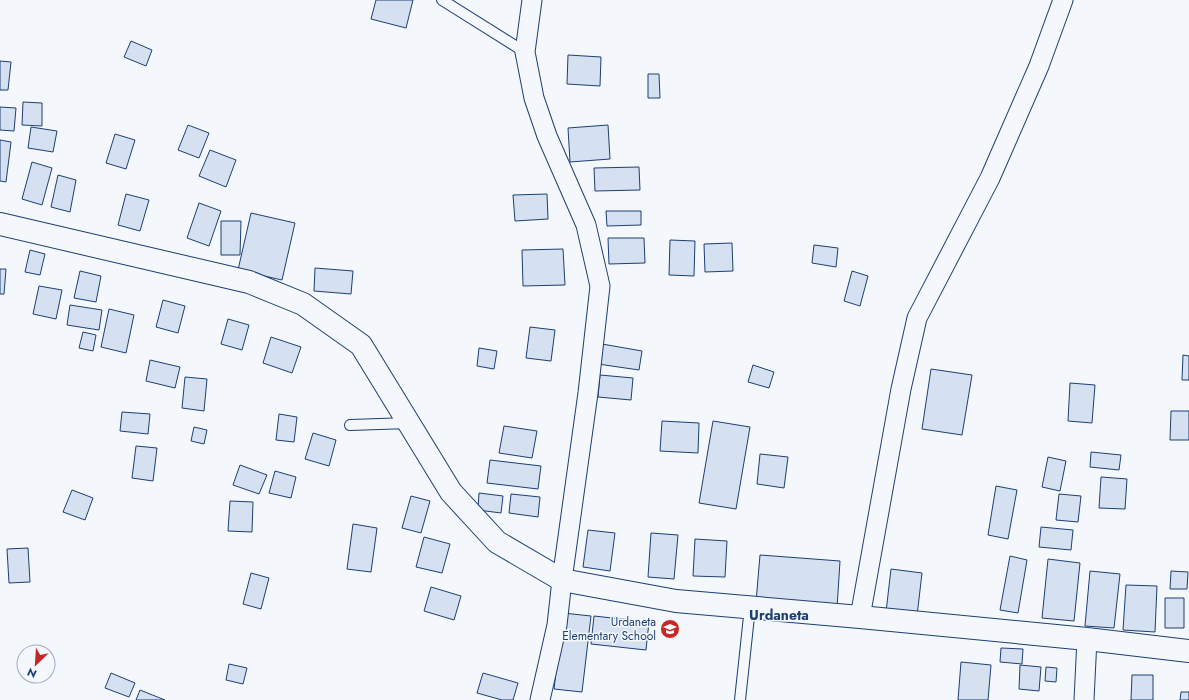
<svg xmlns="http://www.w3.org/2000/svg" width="1189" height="700" font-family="Jost,sans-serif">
<rect width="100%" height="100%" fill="#f4f7fb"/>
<path fill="#d5e0f0" stroke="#1d3f73" d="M376 0H413L406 28 371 19Z
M131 41 152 50 146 66 124 57Z
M568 55 601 57 600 86 567 84Z
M0 61 11 62 8 90H0Z
M648 74H659L660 98H648Z
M23 102 42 103V126L22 125Z
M0 107 16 108 14 131 0 130Z
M188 125 209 133 199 158 178 150Z
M608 125 610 159 570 162 568 128Z
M31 127 57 131 53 152 28 148Z
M115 134 135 140 126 169 106 163Z
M0 140 11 142 6 182 0 181Z
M210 150 236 160 226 187 199 176Z
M32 162 52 168 42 205 22 199Z
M639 167 640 190 595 191 594 168Z
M58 175 76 180 70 212 51 207Z
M126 194 149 200 140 231 118 225Z
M547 194 548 219 515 221 513 195Z
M199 203 221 211 209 246 187 238Z
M606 211H641V225L607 226Z
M251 213 295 223 282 280 238 270Z
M221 221H241L240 255H221Z
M608 238H644L645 263 609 264Z
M670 240 695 241 694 276 669 275Z
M732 243 733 271 705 272 704 244Z
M814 245 838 248 836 267 812 263Z
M563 249 565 285 523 286 522 250Z
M30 250 45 254 40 275 25 272Z
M315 268 353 271 351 294 314 291Z
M0 269H6L4 294H0Z
M80 271 101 276 96 302 74 298Z
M852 271 868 276 860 306 844 301Z
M39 286 62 290 56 319 33 314Z
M163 300 185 306 178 333 156 327Z
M70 305 102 310 99 330 67 325Z
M109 309 134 315 126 353 101 347Z
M228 319 249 325 242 350 221 344Z
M530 327 555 330 551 361 526 358Z
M83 332 96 335 93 351 79 348Z
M271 337 301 347 292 373 263 363Z
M602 344 642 351 639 370 598 364Z
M479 348 497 351 494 369 477 366Z
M1183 355 1189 356V380H1182Z
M150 360 180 367 175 388 146 381Z
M753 365 774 372 769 388 748 382Z
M931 369 972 375 962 435 922 429Z
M600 375 633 378 631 400 598 397Z
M185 377 207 379 204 411 182 408Z
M1070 383 1095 385 1092 423 1068 421Z
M1171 411H1189V440H1170Z
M122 412 150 414 148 434 120 431Z
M279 414 297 417 294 442 276 440Z
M662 421 699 423 698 453 660 451Z
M713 421 750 427 736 509 699 503Z
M504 426 537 431 532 458 499 453Z
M194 427 207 430 204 444 191 441Z
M313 433 336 440 329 466 305 459Z
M136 446 157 448 153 481 132 478Z
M1091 452 1121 455 1119 470 1090 467Z
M760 454 788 457 784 488 757 484Z
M1048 457 1066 461 1060 491 1042 487Z
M490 460 541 466 538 489 487 483Z
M240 465 267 475 259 494 233 485Z
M275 471 296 477 291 498 269 493Z
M1101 477 1127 479 1125 509 1099 508Z
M996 486 1017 490 1008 539 988 535Z
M72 490 93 498 85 520 63 512Z
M479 493 503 496 501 513 478 510Z
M511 494 540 497 538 517 509 513Z
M1059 494 1081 496 1078 522 1056 520Z
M411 496 430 501 421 533 402 528Z
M230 501 253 502 252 532 228 531Z
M353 524 377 528 371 572 347 569Z
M1041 527 1073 530 1071 550 1039 547Z
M588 530 615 533 610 571 583 567Z
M651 533 678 535 674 579 648 577Z
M424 537 450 544 442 573 416 567Z
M695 539 727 541 725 577 693 576Z
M28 548 30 582 9 583 7 549Z
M760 555 840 561 837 608 756 602Z
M1010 556 1027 560 1018 613 1000 610Z
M1048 559 1080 563 1074 621 1042 618Z
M891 569 922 573 917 616 886 612Z
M1090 571 1120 574 1114 628 1085 626Z
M1171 571 1188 572 1187 589H1170Z
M251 573 269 578 261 609 243 604Z
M1126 585 1157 586 1155 632 1123 630Z
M431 587 461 596 454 620 424 611Z
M1165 598H1184V628H1165Z
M563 613 591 616 582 692 554 689Z
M594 616 649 622 646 650 591 644Z
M1001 648 1023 649 1022 664 1000 662Z
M961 662 991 665 988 700H958Z
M229 664 247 668 243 684 226 680Z
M1020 665 1041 667 1039 691 1019 689Z
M1046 667 1057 668 1056 682 1045 681Z
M111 673 135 683 129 697 105 688Z
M483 673 518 683 513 700H502L477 693Z
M1132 675H1153V700H1131Z
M140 690 165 700H136Z
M1181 692H1189V700H1180Z"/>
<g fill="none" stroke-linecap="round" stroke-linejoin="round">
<defs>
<path id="service" d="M442 0 525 52
M350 425 409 423
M740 700 750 607"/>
<path id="minor" d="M532 0 525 52 534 98 547 136 586 225 600 286 588 393 562 580 557 625 540 700
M860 617 901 389 917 318 990 178 1039 66 1063 0
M1084 700 1087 639"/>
<path id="tertiary" d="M0 224 249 282 303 304 361 345 451 492 497 542 562 580 676 601 860 617 1087 639 1189 651"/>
</defs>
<use href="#service" stroke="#1d3f73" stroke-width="12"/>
<use href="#minor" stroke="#1d3f73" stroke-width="21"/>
<use href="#tertiary" stroke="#1d3f73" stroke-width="24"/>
<use href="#service" stroke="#f4f7fb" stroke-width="10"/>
<use href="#minor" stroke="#f4f7fb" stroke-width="19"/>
<use href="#tertiary" stroke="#f4f7fb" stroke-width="22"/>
</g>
<defs>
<symbol id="school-disc" viewBox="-11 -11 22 22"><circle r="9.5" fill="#c62828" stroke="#f4f7fb"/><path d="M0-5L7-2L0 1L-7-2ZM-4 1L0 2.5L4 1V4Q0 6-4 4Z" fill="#fff"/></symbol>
</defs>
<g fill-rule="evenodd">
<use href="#school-disc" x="659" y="618" width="22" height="22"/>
</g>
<g text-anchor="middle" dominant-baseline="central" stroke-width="3" stroke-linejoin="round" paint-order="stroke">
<g font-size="12" fill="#1d3f73" stroke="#f4f7fb" text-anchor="end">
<text x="656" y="622">Urdaneta<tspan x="656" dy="14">Elementary School</tspan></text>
</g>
<g font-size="14" font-weight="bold" fill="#1d3f73" stroke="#f4f7fb">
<text x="779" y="615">Urdaneta</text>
</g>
</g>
<g transform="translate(36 664) rotate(205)"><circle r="19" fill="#f4f7fb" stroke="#9eadc5"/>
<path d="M0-3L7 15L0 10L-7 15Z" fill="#c62828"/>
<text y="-6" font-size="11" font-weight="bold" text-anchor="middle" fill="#1d3f73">N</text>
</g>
</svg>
